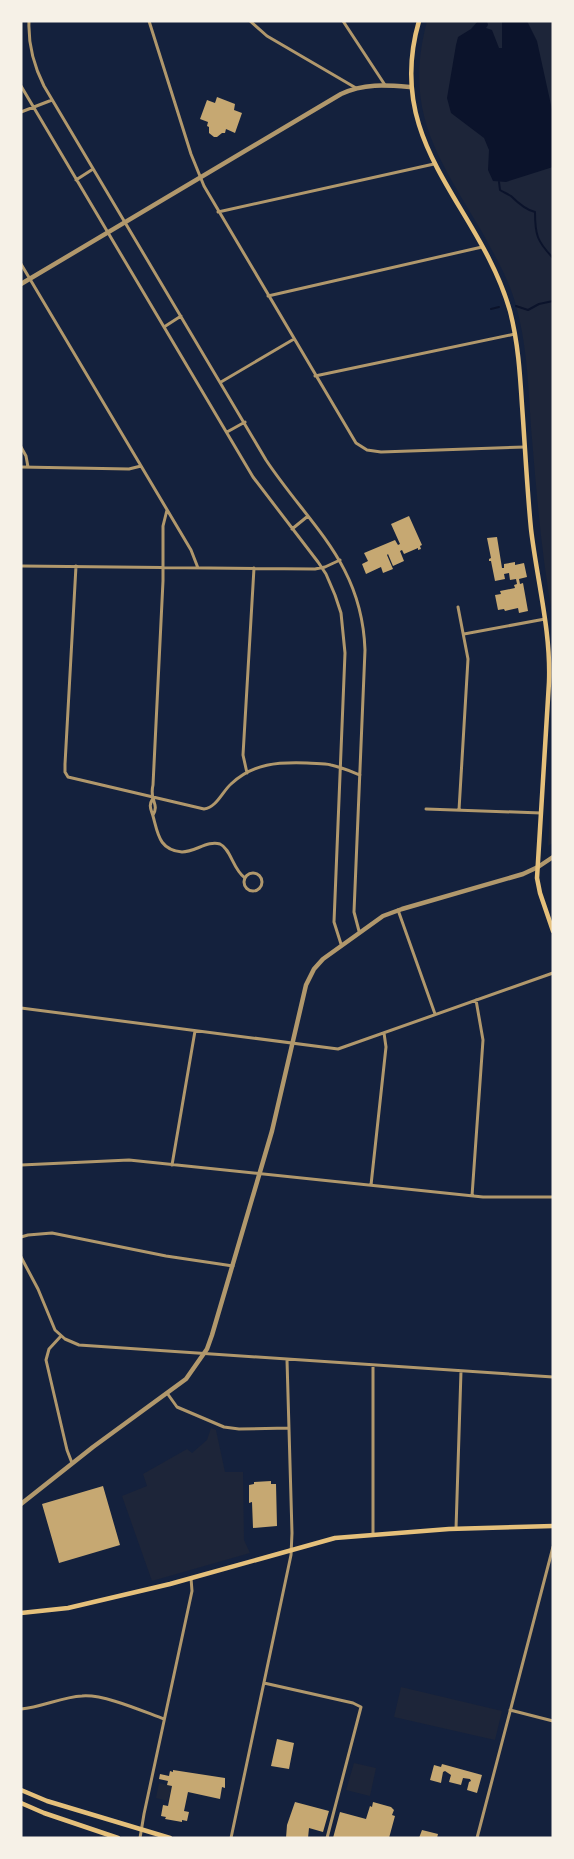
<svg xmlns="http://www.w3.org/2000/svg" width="574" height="1859" font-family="'Exo 2',sans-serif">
<rect width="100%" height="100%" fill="#14213d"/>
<path fill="#1d2539" d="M427 21H553V619C542 559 537 499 532 439 528 389 528 337 511 290 503 269 492 251 482 232 438 157 403 112 427 21Z
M553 756V843L548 846Z
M211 1428 216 1430 225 1472H243L244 1540 250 1553 152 1581 122 1496 147 1486 143 1474 187 1449 192 1453 207 1440Z
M401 1687 502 1711 495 1740 394 1717Z
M354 1763 376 1768 370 1796 346 1790Z
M159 1783 172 1786 168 1801 156 1798Z"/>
<path fill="#0b132b" d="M478 21H487L488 25 486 28 492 30 499 48H502V21H527L537 41 553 114V167L506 182 493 181 488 170 489 150 484 138 451 113 447 98 456 45 458 37 471 29Z"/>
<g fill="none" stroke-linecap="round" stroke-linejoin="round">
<path stroke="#0b132b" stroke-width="2" d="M499 182 500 190C503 192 508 194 511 196 517 202 526 210 535 212 535 235 537 241 553 258
M516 306 528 310 539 304 553 301
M491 309 499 307"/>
</g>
<path fill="#c6a872" d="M217 97 235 104 234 110 242 113 235 133 226 129 225 133H222L217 137H214L209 133V127L207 126 208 122 200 119 207 100 215 103Z
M409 516 422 545 420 546 421 549 418 550V548L404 554 402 550 400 551 404 561 393 566 388 554 387 555 393 569 383 573 381 567 366 574 362 564 368 561 364 553 395 540 398 545 400 544 391 524Z
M497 537 502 568H504V564L515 562V565L524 563 527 577 519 579 520 584 523 583 528 611 519 613 518 608 505 611 504 609 498 610 495 595 501 594 500 591 515 588 514 585 517 584 516 579 510 580 509 573 504 574 505 579 495 581 491 561H489V559L491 558 487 538Z
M271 1481V1484H276L277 1526 253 1528 252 1502 249 1503V1485L254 1484V1482Z
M103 1486 120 1545 59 1563 42 1504Z
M277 1739 294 1743 289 1769 271 1766Z
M442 1764 482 1775 477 1793 467 1790 469 1782 471 1781 470 1779 463 1778 461 1785 449 1782 451 1775 445 1771 443 1772 441 1783 430 1780 434 1765 441 1767Z
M173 1770 225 1778V1788L222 1787 220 1799 188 1792 184 1811 189 1812 187 1821 182 1820V1822L165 1819 166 1817 161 1816 163 1805 168 1806 172 1786 167 1785 168 1781 159 1779 160 1774 169 1776 170 1771 173 1772Z
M295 1802 329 1811 323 1832 309 1828 308 1838H286L287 1825Z
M373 1802 391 1807 394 1810 392 1815 395 1816 389 1838H333L340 1812 366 1819 370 1806 372 1807Z
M422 1830 438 1834 437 1838H419Z"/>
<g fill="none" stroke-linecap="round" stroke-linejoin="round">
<path stroke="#b1986c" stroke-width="3" d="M29 21C28 45 34 66 44 86L266 460C310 526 362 563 365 650L354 912 359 931
M149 21 191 154 204 186 356 443 367 450 381 452 525 447
M250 21 267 36 356 88
M343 21 385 85
M21 86 253 477 318 562 326 574 335 595 341 613 345 653 334 922 341 944
M21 112 52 100
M76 180 93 169
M218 212 434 164
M21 264 191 550 198 568
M268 296 482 247
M164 327 181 316
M315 376 515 334
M221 382 294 339
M227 432 245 422
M21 447 26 456 28 467
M21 467 129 469 141 466
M292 529 308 516
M21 566 315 569 325 567 340 560
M76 566 65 764V772L68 777 204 809C217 807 222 792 231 784 253 763 279 762 307 763 315 764 323 763 331 765 341 767 350 771 360 775
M458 607 468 659 459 810
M464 634 545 619
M247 773 243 755 254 568
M153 798C148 806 151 809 153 816 158 834 159 850 182 852 195 852 208 840 220 844 231 849 233 870 245 878
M426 809 541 813
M153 815C157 808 155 805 153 798 152 794 152 789 153 785L163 581V526L167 510
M244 882a9 9 0 1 1 18 0a9 9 0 1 1-18 0Z
M398 910 435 1014
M21 1008 338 1049 553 973
M21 1165 129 1160 483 1197H553
M172 1165 195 1031
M371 1185 386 1047 384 1033
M472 1196 483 1040 476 1000
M21 1237 28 1235 52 1233 166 1256 233 1266
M21 1257 38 1289 55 1330 65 1339 79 1345 553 1377
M61 1336 49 1349 46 1360 67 1450 72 1463
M167 1393 177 1407 224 1427 239 1429 289 1428
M456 1529 461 1371
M373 1535V1365
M264 1683 353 1703 361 1707 327 1838
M21 1709C42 1707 62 1697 82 1696 104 1694 142 1711 164 1719
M510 1710 553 1721
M140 1838 144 1814 192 1591 191 1578
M231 1838 291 1555 292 1533 287 1360
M477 1838 553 1547"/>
<path stroke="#b1986c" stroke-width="4.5" d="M21 284 341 94C364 83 386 85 411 87
M21 1504 93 1447 186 1379 207 1349 212 1335 272 1131 306 985 314 969 323 959 383 916 402 909 523 874 538 867 553 857"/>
<path stroke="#e5c07b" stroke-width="4.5" d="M419 21C383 145 480 205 510 311 518 342 520 373 522 405 525 446 527 488 531 529 537 580 551 631 549 682L537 878 540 893 553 931
M21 1613 68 1608 170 1584 335 1538 449 1529 553 1526
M21 1790 47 1801 170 1838
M21 1803 44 1813 118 1838"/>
</g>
<rect width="574" height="1859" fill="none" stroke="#f6f1e7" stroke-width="45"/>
</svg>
